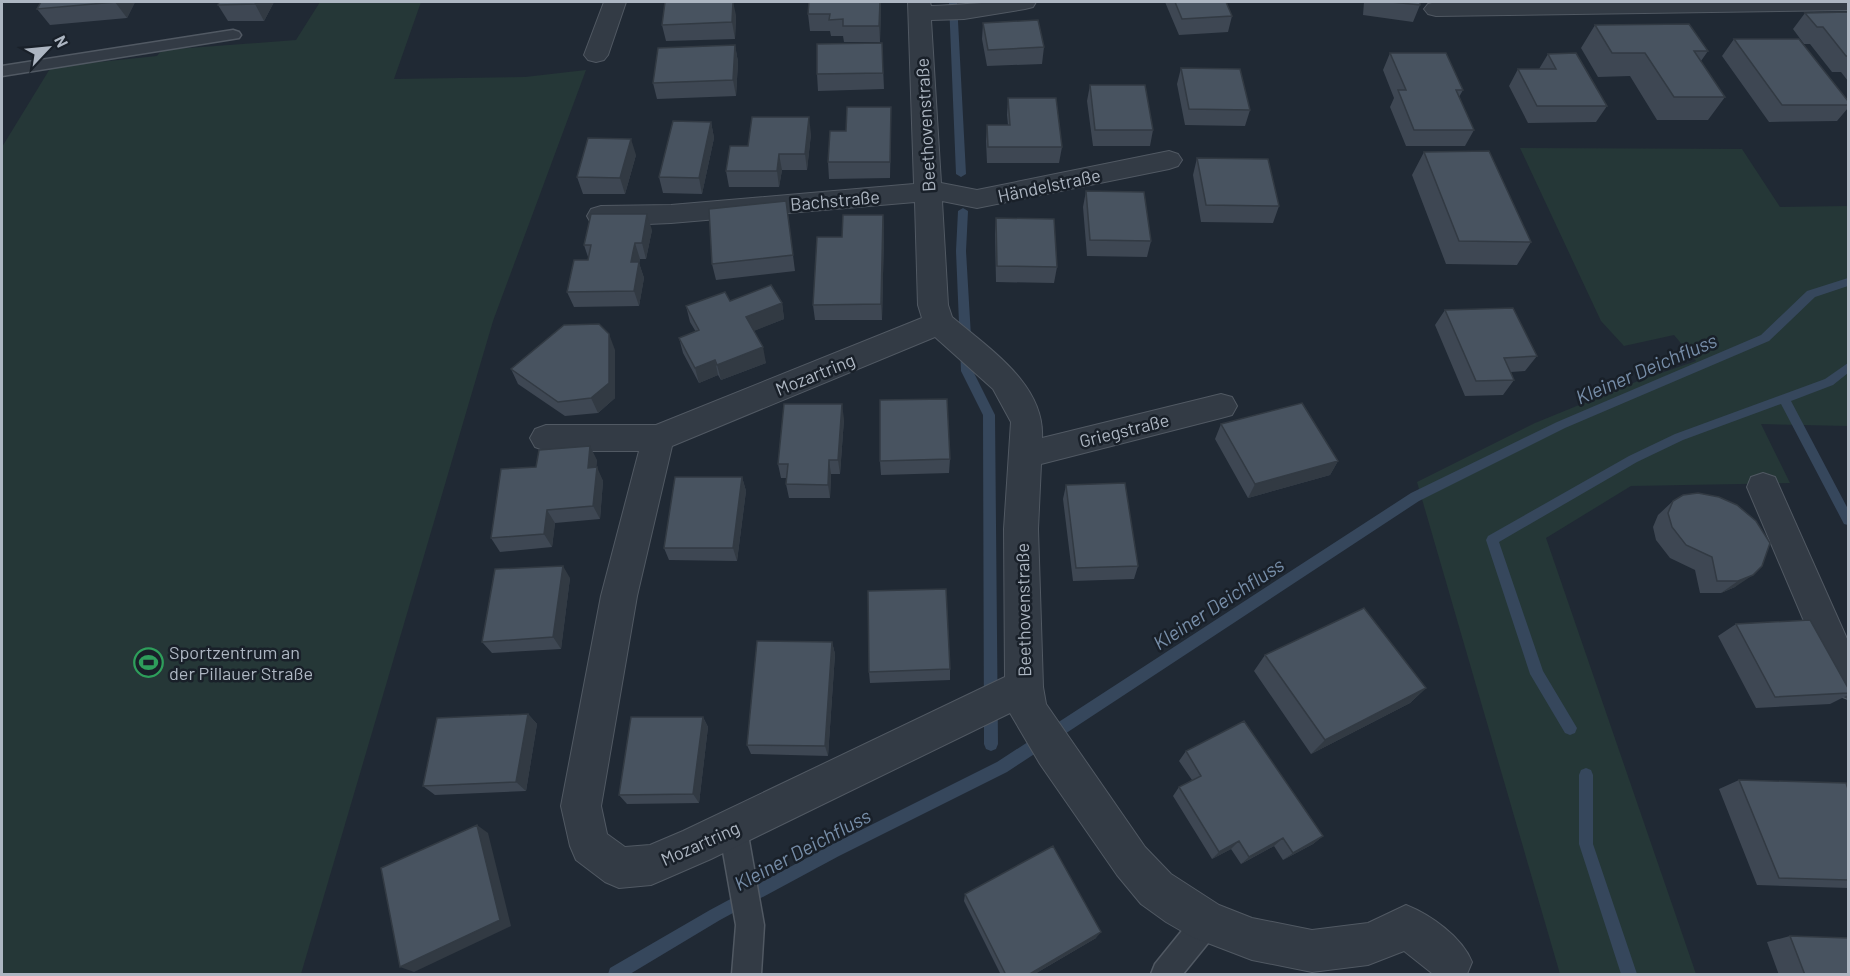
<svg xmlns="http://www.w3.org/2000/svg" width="1850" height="976" font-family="Barlow,sans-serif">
<rect width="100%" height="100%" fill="#202934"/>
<path fill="#253737" d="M320 2H421L394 79 525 77 586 70 493 321 301 974H2V147L51 67 157 56 162 50 296 40Z
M1520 148 1742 149 1780 207 1848 206V426L1761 424 1790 483 1631 486 1546 538 1696 974H1560L1417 482 1535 423 1638 381 1696 361 1674 335 1624 346 1601 321Z"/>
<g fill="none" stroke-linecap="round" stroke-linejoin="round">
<path fill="#36475c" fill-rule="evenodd" d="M949 2H957L966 174 961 177 956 174Z
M963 208 968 211 966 251 973 371 995 415 998 744 996 749 991 751 986 749 984 744 983 415 961 371 956 251 958 211Z
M1848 278V286L1815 297 1769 341 1565 428 1419 501 1007 772 839 856 720 920 630 974H608L610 968 710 910 829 846 997 762 1411 493 1557 422 1761 335 1807 291Z
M1848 363V373L1833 385 1791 401 1848 509V525L1844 524 1781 404 1683 440 1637 462 1499 542 1543 671 1577 728 1575 733 1570 735 1565 733 1530 674 1486 540 1488 536 1629 456 1675 434 1825 379Z
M1586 768 1591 770 1593 775V844L1637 974H1621L1579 844V775L1581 770Z"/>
<defs>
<path id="service" d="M233 30 239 32 241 35 239 38 2 76V66Z
M733 815 743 819 747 829 764 925 761 974H732L736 925 719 829 723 819Z
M1207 908 1217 912 1221 922 1217 932 1183 974H1151L1155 964 1197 912Z"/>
<path id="minor" d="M604 2H626L608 55 604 60 596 62 588 60 584 55Z
M908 2H930L931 6C966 5 1002 0 1036 2L1033 7 1025 9 964 19 931 20 941 183 977 190 1169 151 1178 154 1182 160 1178 166 1169 169 977 208 942 201 948 305 952 317C988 348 1045 384 1042 438L1221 394 1232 397 1237 406 1232 415 1221 418 1041 464 1038 529 1043 687 1046 704 1145 847 1171 874 1219 905 1252 918 1312 930 1368 923 1406 905C1431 915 1462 937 1472 962L1467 974H1433L1404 951 1368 965 1312 972 1252 960 1192 937 1166 922 1141 904 1117 875 1040 764 1010 713 711 859 665 879 651 885 619 888 605 882 576 860 570 846 561 806 601 596 639 451H546L535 447 530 438 535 429 546 425H656L922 318 918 305 915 202 671 223 601 226 591 223 587 216 591 209 601 206 671 205 914 184ZM935 337 993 389 1011 422 1004 529 1005 677 683 831 650 845 625 847 607 834 601 806 637 596 672 446Z
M1436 2H1848V10L1436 16 1428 14 1424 9 1428 4Z
M1763 473 1775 477 1848 641V699L1835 694 1747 487 1751 477Z"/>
</defs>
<use href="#service" stroke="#515963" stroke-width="3"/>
<use href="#minor" stroke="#515963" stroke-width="2"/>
<use href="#service" fill="#333b45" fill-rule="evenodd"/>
<use href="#minor" fill="#333b45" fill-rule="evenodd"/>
</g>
<path fill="#3e4753" d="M41 2H135L127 18 50 25 37 9Z
M219 2H274L264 21H228L218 5Z
M881 2 880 42H844L843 36H831L830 31H810L808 14Z
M1165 2H1226L1232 16 1228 32 1179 35Z
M1364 2H1420V5L1413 22 1363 15Z
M1848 12V81L1841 72H1832L1810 44H1804L1793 29 1805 13Z
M736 15 735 39 666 41 662 25Z
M983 23 1044 47 1042 64 987 66 982 39Z
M1595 25 1708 51 1701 61 1725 97 1708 120H1657L1630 76 1598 77 1581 48Z
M1734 39 1848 101V108L1837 121 1769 122 1722 56Z
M882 43 884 89 818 91 817 74Z
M735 45 738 62 736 96 657 99 653 83Z
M1390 53 1463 90 1459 97 1474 130 1465 146H1406L1390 107 1394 98 1383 70Z
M1548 54 1607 106 1596 122 1528 123 1509 86 1518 69H1539Z
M1181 68 1250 110 1245 126 1185 125 1177 84Z
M1090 85 1153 130 1150 146H1093L1087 101Z
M1008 98 1062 147 1059 163H987L986 141 987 125H1008L1007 115Z
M711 122 714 138 702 194 663 193 659 177Z
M891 124 890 178 829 179 828 162 846 131Z
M811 134 807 170H782L779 187H729L726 171 748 146Z
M1424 152 1531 242 1517 265 1446 264 1412 175Z
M636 155 625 194H583L577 177Z
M1197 158 1279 206 1273 223 1201 222 1193 175Z
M1086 191 1151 241 1147 257 1087 256 1083 207Z
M786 201 795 271 716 280 712 264Z
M883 215 884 231 882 320H815L813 305 842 237Z
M996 218 1057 267 1054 283 996 282 995 234Z
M652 230 646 259H640L639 263 644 278 639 306 574 307 567 292 588 260V257L584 245Z
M730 301 782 303 784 319 753 331 766 363 721 380 718 375 699 383 683 353 679 338 696 332 690 322 686 306Z
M1445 310 1537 356 1525 371 1511 372 1514 380 1503 395 1465 396 1435 325Z
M615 350V398L598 413 565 416 518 384 511 369Z
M844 419 840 474H831L830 498H789L786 484 787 478H781L778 464Z
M1221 424 1338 461 1330 475 1248 498 1215 439Z
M950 459 949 473 881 475 880 461Z
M597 460 596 467 603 481 600 519 555 523 552 547 500 552 491 538 536 467Z
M742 477 746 491 737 561 669 560 664 548Z
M1066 485 1138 566 1134 579 1073 581 1063 499Z
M1673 501 1770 543 1735 587 1721 593H1700L1695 570 1670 558 1656 540 1653 527 1658 515Z
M570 578 561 649 492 653 482 642Z
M1736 624 1848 688V695L1830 704 1756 708 1718 636Z
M832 642 835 654 828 756 751 754 747 745Z
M1265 655 1426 688 1410 703 1311 754 1254 671Z
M950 669V680L870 683 869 672Z
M528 714 537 724 526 791 435 795 423 786Z
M703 717 708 727 699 803 627 804 619 795Z
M1186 751 1323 836 1313 844 1283 860 1274 846 1241 864 1231 849 1212 859 1173 796 1179 787 1192 780 1179 761Z
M1739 780 1848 789V888L1757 885 1719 789Z
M965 894 1096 938 1033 975H1001L964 901Z
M1790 936 1848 975H1779L1767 942Z"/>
<path fill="#323a43" d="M115 2H135L127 18Z
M256 2H274L264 21 255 4Z
M733 2 736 15 735 39 732 22Z
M880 2H881L880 42 879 26Z
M735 45 738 62 736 96 733 80Z
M809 117 811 134 807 170 805 154Z
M711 122 714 138 702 194 699 178Z
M631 139 636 155 625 194 620 178Z
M779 154 782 170 779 187 777 171Z
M647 214 652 230 646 259 642 243Z
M883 215 884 231 882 320 881 304Z
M635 243 640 259 639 263 644 278 639 306 634 291 631 262Z
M782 303 784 319 749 333 746 317Z
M609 334 615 350V398L598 413 591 398Z
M763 347 766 363 721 380 717 365Z
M715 360 718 375 699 383 695 368Z
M842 404 844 419 840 474 838 460Z
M590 446 597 460 595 482 588 468Z
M829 460 831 474 830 498 828 485Z
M1338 461 1330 475 1248 498 1255 484Z
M597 467 603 481 600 519 593 506Z
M742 477 746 491 737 561 733 548Z
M547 510 555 523 552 547 544 534Z
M563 566 570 578 561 649 553 637Z
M1753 575 1735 587 1721 593 1738 581Z
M832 642 835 654 828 756 825 746Z
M1426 688 1410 703 1311 754 1325 740Z
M528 714 537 724 526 791 516 782Z
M703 717 708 727 699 803 693 794Z
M477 825 488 833 511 926 414 972 400 967Z
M1323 836 1313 844 1283 860 1293 853Z
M1283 838 1274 846 1241 864 1249 857Z
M1239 841 1231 849 1212 859 1219 852Z
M1101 932 1096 938 1033 975H1028Z"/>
<path fill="#485360" stroke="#323a43" stroke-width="1.5" d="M41 2H116L37 9Z
M219 2H256L255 4 218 5Z
M665 2H733L732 22 662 25Z
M809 2H880L879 26H843V19L829 20 830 14H808Z
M1175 2H1226L1232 16 1182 19Z
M1391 2H1420V5Z
M1848 12V56H1846L1823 27H1817L1805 13Z
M1038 20 1044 47 988 50 983 23Z
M1689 24 1708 51H1694L1725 97H1674L1645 53H1612L1595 25Z
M1734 39H1799L1848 101V105H1782Z
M882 43 883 73 817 74V44Z
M735 45 733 80 653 83 658 48Z
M1390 53H1446L1463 90H1456L1474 130H1414L1398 90H1406Z
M1576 53 1607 106H1537L1518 69H1556L1548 54Z
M1181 68 1240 69 1250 110 1189 109Z
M1090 85H1145L1153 130H1095Z
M1008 98H1056L1062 147H988L987 125H1010Z
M847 107H891L890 162H828L830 131H846Z
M752 117H809L805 154H779L777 171H726L730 146H748Z
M673 121 711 122 699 178 659 177Z
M588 138 631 139 620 178 577 177Z
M1489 151 1531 242 1459 241 1424 152Z
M1197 158 1268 159 1279 206 1206 205Z
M1086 191 1144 192 1151 241 1090 240Z
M786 201 793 255 712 264 709 209Z
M591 214H647L642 243H635L633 252 631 262H639L634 291 567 292 574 260H588L591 245H584Z
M843 215H883L881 304 813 305 817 237H842Z
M996 218 1054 219 1057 267 997 266Z
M771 285 782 303 746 317 763 347 717 365 715 360 695 368 679 338 699 330 686 306 725 292 730 301Z
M1513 308 1537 356 1504 358 1514 380 1476 381 1445 310Z
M599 324 609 334V383L591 398 558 402 511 369 564 325Z
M947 399 950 459 880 461V400Z
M1302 403 1338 461 1255 484 1221 424Z
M784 404H842L838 460H829L828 485 786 484 788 464H778Z
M590 446 588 468 597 467 593 506 547 510 544 534 491 538 501 469 536 467 539 450Z
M675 477H742L733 548H664Z
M1125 483 1138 566 1076 568 1066 485Z
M1698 493 1719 497 1737 505 1756 521 1770 543 1762 566 1753 575 1738 581H1717L1712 557 1686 545 1672 527 1668 513 1673 501 1683 495Z
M563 566 553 637 482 642 495 569Z
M946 589 950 669 869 672 868 591Z
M1364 608 1426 688 1325 740 1265 655Z
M1810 620 1848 688V693L1775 697 1736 624Z
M757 641 832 642 825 746 747 745Z
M528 714 516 782 423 786 437 718Z
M631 717H703L693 794 619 795Z
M1244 721 1323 836 1293 853 1283 838 1249 857 1239 841 1219 852 1179 787 1201 776 1186 751Z
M1739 780 1846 783 1848 789V880L1779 878Z
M477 825 500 920 400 967 381 868Z
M1053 846 1101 932 1028 975H1006L965 894Z
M1790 936 1848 938V975H1805Z"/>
<defs>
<symbol id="stadium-ring" viewBox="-11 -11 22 22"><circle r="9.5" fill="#192029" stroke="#2e9e5b" stroke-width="1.5"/><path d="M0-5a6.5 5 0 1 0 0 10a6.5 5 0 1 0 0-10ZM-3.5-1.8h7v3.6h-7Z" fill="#2e9e5b"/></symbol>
</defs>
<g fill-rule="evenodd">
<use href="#stadium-ring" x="132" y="646" width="33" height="33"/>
</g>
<g text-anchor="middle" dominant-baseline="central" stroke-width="5" stroke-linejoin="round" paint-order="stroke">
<g font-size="18" fill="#adb6c2" stroke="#192029">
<text transform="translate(925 125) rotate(-93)">Beethovenstraße</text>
<text transform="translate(1049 185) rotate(-12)">Händelstraße</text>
<text transform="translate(835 200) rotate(-5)">Bachstraße</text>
<text transform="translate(815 374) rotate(-22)">Mozartring</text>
<text transform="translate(1124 430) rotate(-14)">Griegstraße</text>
<text transform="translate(1023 610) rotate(-91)">Beethovenstraße</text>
<text transform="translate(700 843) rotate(-24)">Mozartring</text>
</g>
<g font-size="18" fill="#adb6c2" stroke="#192029" text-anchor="start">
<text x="169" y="652">Sportzentrum an<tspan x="169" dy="21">der Pillauer Straße</tspan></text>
</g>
<g font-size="20" font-style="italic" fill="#778ea9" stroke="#192029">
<text transform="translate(1646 368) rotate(-23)">Kleiner Deichfluss</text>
<text transform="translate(1218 603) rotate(-33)">Kleiner Deichfluss</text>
<text transform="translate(802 849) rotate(-28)">Kleiner Deichfluss</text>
</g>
</g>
<rect width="1850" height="976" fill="none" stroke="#adb6c2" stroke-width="6"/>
<g transform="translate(48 48) rotate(64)" stroke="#192029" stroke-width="4.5" paint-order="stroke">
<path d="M0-4.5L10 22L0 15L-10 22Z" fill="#adb6c2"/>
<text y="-9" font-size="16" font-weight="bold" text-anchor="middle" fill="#adb6c2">N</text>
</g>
</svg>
